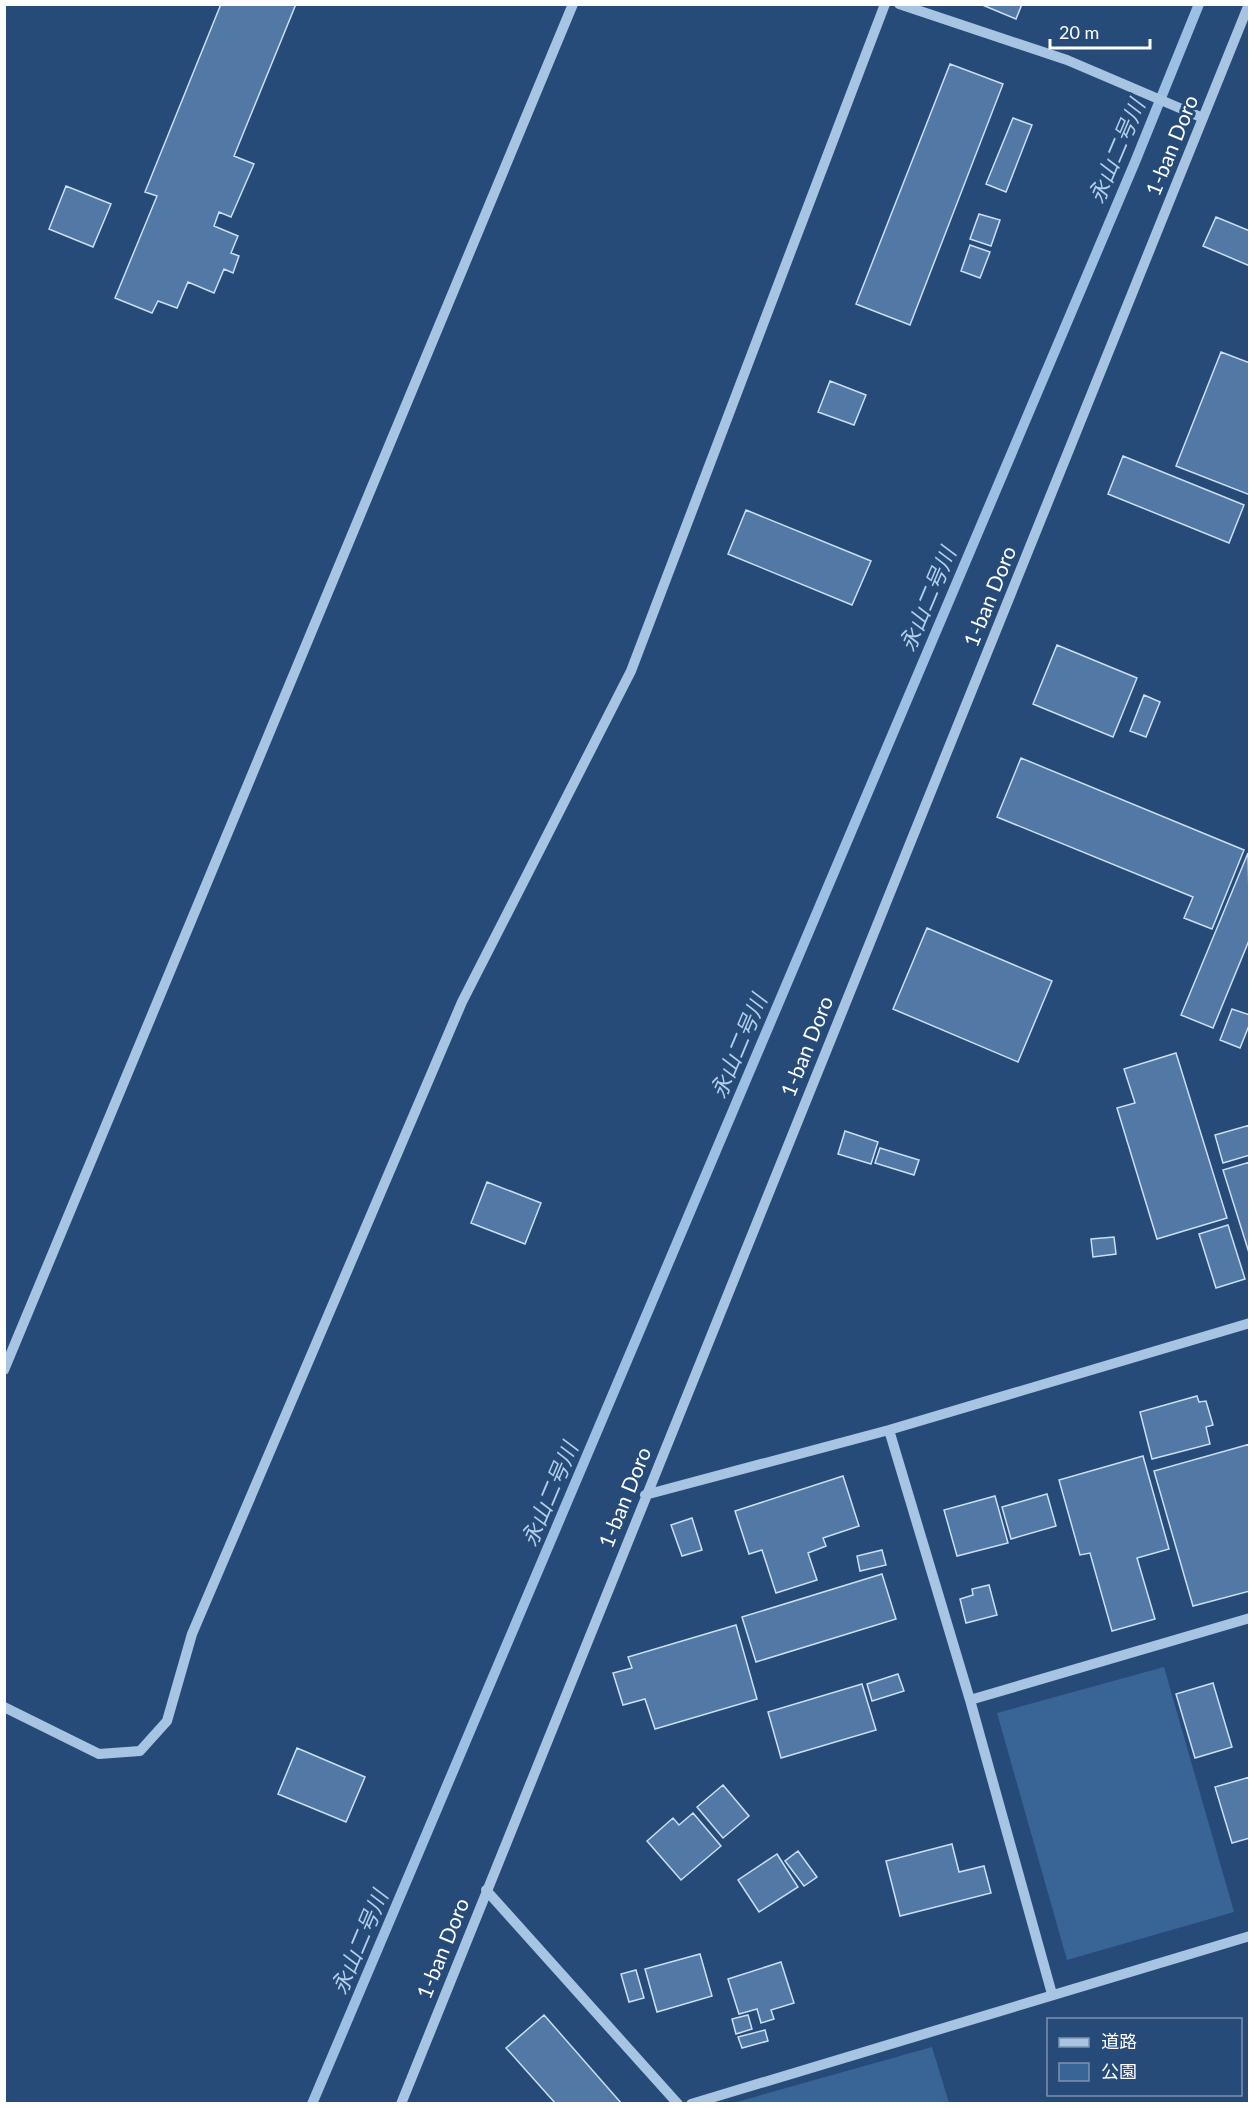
<svg xmlns="http://www.w3.org/2000/svg" width="1254" height="2108" font-family="Lato,'Noto Sans JP',sans-serif">
<rect width="100%" height="100%" fill="#264b79"/>
<path fill="#396596" d="M1164 1667 1234 1912 1067 1960 997 1713Z
M932 2047 949 2103H733Z"/>
<g fill="none" stroke-linecap="round" stroke-linejoin="round">
<path stroke="#9dbfe4" stroke-width="10" d="M312 2104 1135 162 1199 4"/>
</g>
<path fill="#5278a5" stroke="#cbdef3" stroke-width="1.5" d="M221 4H296L234 156 254 164 231 217 219 212 214 226 238 236 231 253 239 256 233 273 224 269 214 293 188 282 177 308 158 301 152 313 115 298 157 196 145 192Z
M980 4H1022L1016 19Z
M950 64 1003 84 910 325 856 304Z
M1013 118 1032 125 1006 192 986 184Z
M66 186 111 204 93 247 49 229Z
M979 214 1000 220 991 246 970 239Z
M1216 217 1250 231V266L1203 246Z
M970 245 990 252 980 278 961 271Z
M1221 352 1250 363V495L1176 466Z
M830 381 866 395 854 425 818 412Z
M1123 456 1244 505 1229 543 1108 494Z
M746 510 871 561 852 605 728 554Z
M1057 645 1137 678 1113 737 1033 704Z
M1144 695 1160 702 1146 737 1130 731Z
M1021 758 1244 850 1212 929 1184 918 1193 897 997 817Z
M1248 853 1250 938 1213 1028 1181 1015Z
M927 928 1052 981 1018 1062 893 1009Z
M1232 1009 1250 1015V1023L1240 1048 1220 1040Z
M1176 1053 1227 1218 1157 1239 1117 1108 1135 1103 1124 1069Z
M1250 1125V1155L1223 1163 1215 1135Z
M845 1131 878 1142 871 1164 838 1154Z
M880 1148 919 1160 914 1175 875 1163Z
M1250 1162V1256L1223 1170Z
M487 1182 541 1203 525 1244 471 1223Z
M1228 1225 1245 1279 1216 1288 1199 1234Z
M1114 1237 1116 1254 1093 1257 1091 1239Z
M1197 1396 1199 1402 1206 1401 1213 1425 1206 1427 1210 1444 1152 1459 1140 1412Z
M1250 1444V1591L1193 1606 1154 1471Z
M1143 1456 1169 1549 1137 1558 1155 1619 1112 1631 1090 1553 1080 1555 1059 1480Z
M843 1476 859 1526 823 1538 826 1546 808 1553 817 1580 776 1593 762 1550 749 1554 735 1511Z
M1047 1494 1056 1526 1011 1539 1002 1507Z
M995 1496 1008 1543 957 1556 944 1510Z
M692 1518 702 1550 682 1556 671 1525Z
M882 1550 886 1565 860 1571 857 1556Z
M882 1574 896 1619 756 1662 742 1617Z
M989 1585 997 1615 966 1623 960 1599 973 1595 972 1589Z
M736 1625 757 1699 655 1729 645 1699 623 1705 613 1673 632 1668 628 1657Z
M898 1674 904 1691 872 1701 867 1684Z
M1213 1683 1232 1747 1195 1758 1176 1694Z
M862 1684 876 1730 781 1758 768 1712Z
M297 1748 365 1777 346 1822 278 1794Z
M1250 1777V1838L1232 1843 1215 1787Z
M723 1785 749 1816 723 1838 697 1807Z
M693 1813 721 1846 681 1880 647 1841 673 1818 679 1825Z
M952 1844 959 1872 984 1866 991 1893 900 1916 886 1861Z
M798 1851 817 1877 804 1886 785 1861Z
M777 1854 798 1887 759 1912 738 1880Z
M700 1954 712 1996 657 2012 645 1969Z
M781 1962 794 2003 771 2010 774 2019 761 2023 757 2009 739 2014 728 1979Z
M636 1970 644 1998 629 2002 621 1974Z
M544 2015 622 2104H556L506 2048Z
M748 2015 752 2029 736 2034 732 2019Z
M765 2030 768 2041 742 2048 738 2037Z"/>
<g fill="none" stroke-linecap="round" stroke-linejoin="round">
<path stroke="#a8c4e3" stroke-width="10" d="M899 4 1067 60 1203 118
M4 1370 573 4
M889 1430 970 1700 1052 1994
M645 1495 889 1430 1250 1323
M970 1700 1250 1618
M4 1707 99 1754 140 1751 167 1721 192 1634 462 1002 631 671 885 4
M486 1890 678 2104
M401 2104 1249 4
M691 2104 1250 1936"/>
</g>
<g text-anchor="middle" dominant-baseline="central" stroke-width="6" stroke-linejoin="round" paint-order="stroke">
<g font-size="21" fill="#fff" stroke="#264b79">
<text transform="translate(1171 145) rotate(-68)">1-ban Doro</text>
<text transform="translate(989 596) rotate(-68)">1-ban Doro</text>
<text transform="translate(806 1046) rotate(-68)">1-ban Doro</text>
<text transform="translate(624 1497) rotate(-68)">1-ban Doro</text>
<text transform="translate(442 1948) rotate(-68)">1-ban Doro</text>
</g>
<g font-size="22" font-style="italic" fill="#b3ceeb" stroke="#264b79">
<text transform="translate(1116 151) rotate(-67)">永山二号川</text>
<text transform="translate(927 599) rotate(-67)">永山二号川</text>
<text transform="translate(738 1046) rotate(-67)">永山二号川</text>
<text transform="translate(549 1494) rotate(-67)">永山二号川</text>
<text transform="translate(359 1942) rotate(-67)">永山二号川</text>
</g>
</g>
<rect width="1254" height="2108" fill="none" stroke="#ffffff" stroke-width="12"/>
<rect x="1047" y="2018" width="195" height="78" fill="#264b79" stroke="#7d93af" stroke-width="1.5"/>
<rect x="1059" y="2038" width="30" height="9" fill="#a8c4e3" stroke="#7d93af" stroke-width="1.5"/>
<text x="1101" y="2048" font-size="18" fill="#ffffff">道路</text>
<rect x="1059" y="2063" width="30" height="18" fill="#396596" stroke="#7d93af" stroke-width="1.5"/>
<text x="1101" y="2078" font-size="18" fill="#ffffff">公園</text>
<path d="M1050 39v9h100v-9" fill="none" stroke="#ffffff" stroke-width="3"/>
<text x="1059" y="39" font-size="18" fill="#ffffff" stroke="#264b79" stroke-width="4.5" paint-order="stroke">20 m</text>
</svg>
